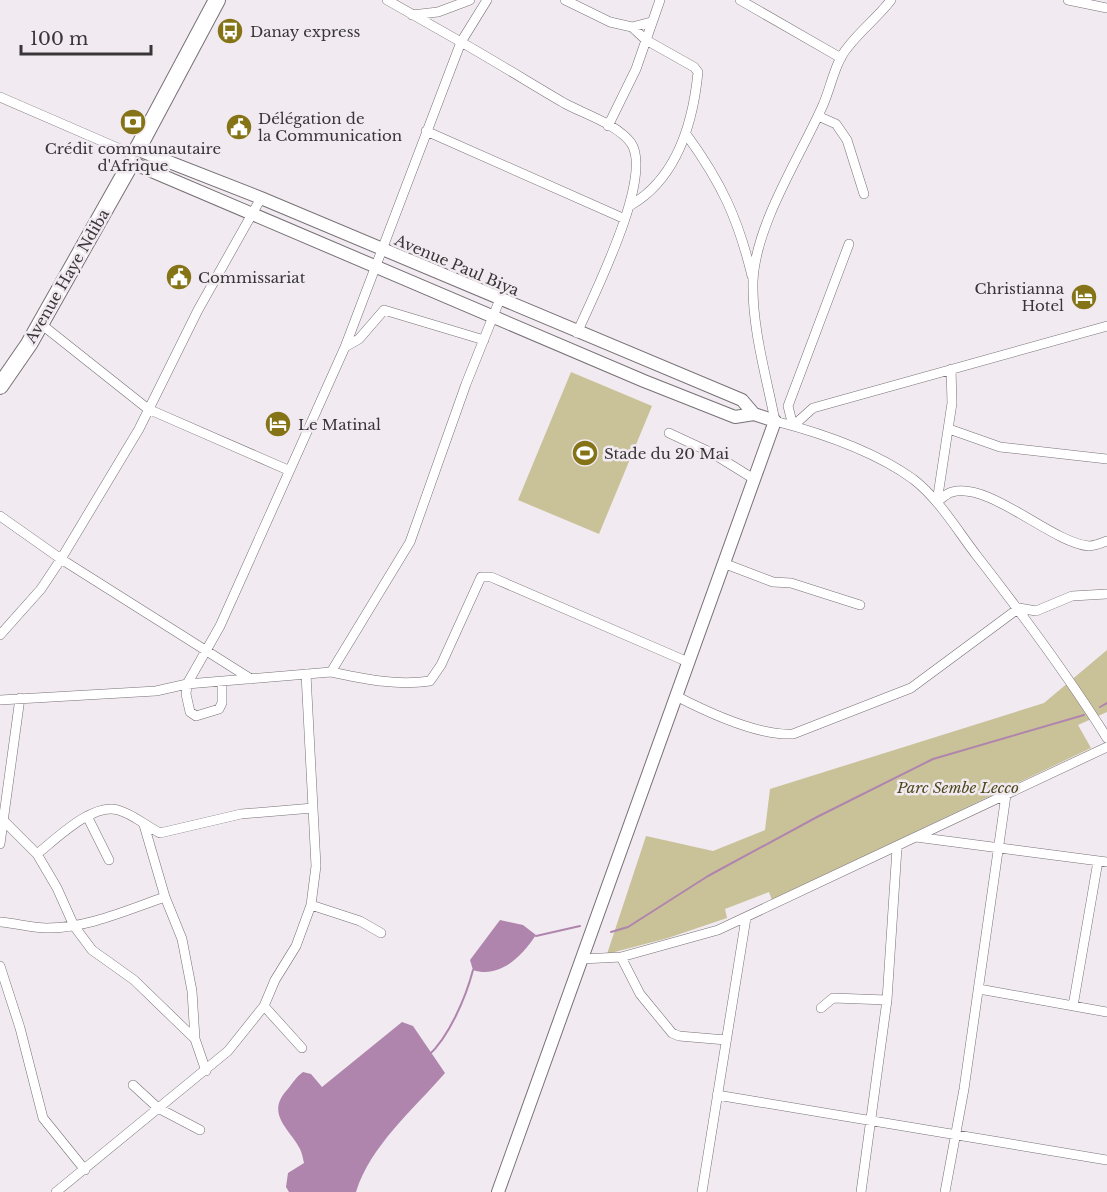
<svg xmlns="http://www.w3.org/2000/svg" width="1107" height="1192" font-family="'Libre Baskerville',serif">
<rect width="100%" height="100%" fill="#f1eaf0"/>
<path fill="#c9c299" d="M571 372 652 406 599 534 518 500Z
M1107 650V712L1078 725 1091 748 772 900 769 892 725 909 727 918 668 938 607 954 646 836 713 851 765 830 770 789 1044 703Z"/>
<path fill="#b085ad" d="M500 920 523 925 536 935C522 956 500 979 473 970L470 960Z
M402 1022 413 1026 445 1073C414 1109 370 1146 356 1192H289L286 1187 288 1173 304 1163C303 1159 302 1153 300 1149 290 1129 265 1114 287 1090 293 1083 295 1078 303 1072L311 1074 322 1087Z"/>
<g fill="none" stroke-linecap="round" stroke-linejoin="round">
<path stroke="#b085ad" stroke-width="2" d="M1100 707 1107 703
M611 932 628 927 708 876 817 817 933 759 1084 715
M536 936 580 926
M428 1056C449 1037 466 997 473 970"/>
<defs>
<path id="minor" d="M387 0 461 42 487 0
M565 0 610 22 632 27 651 22
M740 0 841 58
M891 0C878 17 861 30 848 47 835 62 831 87 823 105 800 157 755 225 753 282 752 328 766 375 775 421 821 433 873 450 913 479 939 499 957 530 977 556 1023 615 1067 674 1107 738
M1068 0 1107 8
M412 15 438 12 470 0
M0 97 127 152
M818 116 836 124 847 140 864 194
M608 126 636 69 660 0
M426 131 625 219
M686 134C721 182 738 218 752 276
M631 205C677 178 693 123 698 72L694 67 646 40 632 27
M41 324 148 409 288 470
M345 347 359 339 384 310 484 340
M793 426 813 408 1107 326
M793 426 788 406 849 244
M949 429 1000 447 1107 459
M669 433 712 453 754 479
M937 502C941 499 947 493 952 492 989 481 1052 543 1089 546 1094 546 1102 543 1107 541
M937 502 952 403 951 369
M0 516 61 559 251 679
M723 563 773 582 791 583 860 605
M0 635 41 589 61 559 139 429 198 310 261 198
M331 672C365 679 395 686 430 681L441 665 481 577H491L688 662
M222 682V703L219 709 196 716 190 712 186 694 187 684 220 626 345 347 461 42C496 62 530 83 564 103 584 114 617 124 631 143 654 177 593 296 577 333
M676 696C707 712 759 736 793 734L911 688 1019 608 1036 611 1072 596 1107 594
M0 700 156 691 187 684 331 672 410 542 466 384 500 299
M87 816 109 860
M4 821 37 854 57 888 74 926 92 950 134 980 195 1039
M144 825 165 897 182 939 192 991 195 1039 206 1071
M916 837 1107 862
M0 844 20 698
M37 854C56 839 93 802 118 810 133 814 146 826 160 833L241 814 313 808
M311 905 360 921 381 933
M0 922C15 923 32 928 47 928 88 928 127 910 165 897
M621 957 640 994 672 1033 679 1036 726 1040
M582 959 621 957 718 930 1107 747
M0 966 20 1028 43 1118 85 1170
M979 989 1107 1012
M264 1006 302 1048
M1073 1006 1098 861
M821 1008 833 998 887 1000
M133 1085 158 1108 200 1130
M717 1095 1107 1160
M56 1192 228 1051 264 1006 275 980 296 946 311 905 316 866 306 674
M702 1192 746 918
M861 1192 887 1000 897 848
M945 1192 964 1089 1006 795"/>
<path id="tertiary" d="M141 151 261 198 742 400 754 414
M135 164 644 381 735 417 754 414 775 421 498 1192"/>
<path id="trunk" d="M138 148 217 0
M0 386 29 344 131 163"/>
</defs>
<use href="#minor" stroke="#777176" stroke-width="10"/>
<use href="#tertiary" stroke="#777176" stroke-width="14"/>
<use href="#trunk" stroke="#777176" stroke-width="18"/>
<use href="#minor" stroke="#fff" stroke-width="9"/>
<use href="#tertiary" stroke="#fff" stroke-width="12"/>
<use href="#trunk" stroke="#fff" stroke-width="16"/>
</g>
<defs>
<symbol id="bus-disc" viewBox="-11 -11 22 22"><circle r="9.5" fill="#857417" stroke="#f1eaf0"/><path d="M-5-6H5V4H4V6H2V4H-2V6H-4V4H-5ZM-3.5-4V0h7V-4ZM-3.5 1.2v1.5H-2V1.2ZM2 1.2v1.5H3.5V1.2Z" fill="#fff"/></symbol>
<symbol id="bank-disc" viewBox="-11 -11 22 22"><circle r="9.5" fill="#857417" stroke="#f1eaf0"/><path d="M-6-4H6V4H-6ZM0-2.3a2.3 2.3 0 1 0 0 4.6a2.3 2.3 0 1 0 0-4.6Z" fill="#fff"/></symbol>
<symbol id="civic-disc" viewBox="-11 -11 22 22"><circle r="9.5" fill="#857417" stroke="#f1eaf0"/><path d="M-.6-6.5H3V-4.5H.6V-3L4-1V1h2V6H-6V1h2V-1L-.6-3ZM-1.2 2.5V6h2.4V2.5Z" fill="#fff"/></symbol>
<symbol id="hotel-disc" viewBox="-11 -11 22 22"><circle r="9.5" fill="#857417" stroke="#f1eaf0"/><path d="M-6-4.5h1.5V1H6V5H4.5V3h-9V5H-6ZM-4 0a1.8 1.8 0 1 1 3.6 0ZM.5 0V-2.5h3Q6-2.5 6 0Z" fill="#fff"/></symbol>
<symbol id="stadium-disc" viewBox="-11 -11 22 22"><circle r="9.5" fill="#857417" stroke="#f1eaf0"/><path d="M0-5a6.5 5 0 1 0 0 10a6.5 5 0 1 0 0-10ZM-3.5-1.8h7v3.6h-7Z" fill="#fff"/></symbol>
</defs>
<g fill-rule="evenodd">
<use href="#bus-disc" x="215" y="16" width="30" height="30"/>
<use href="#bank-disc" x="118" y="107" width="30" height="30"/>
<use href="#civic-disc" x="224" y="112" width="30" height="30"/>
<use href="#civic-disc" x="164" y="262" width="30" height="30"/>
<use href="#hotel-disc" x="1069" y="282" width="30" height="30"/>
<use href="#hotel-disc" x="263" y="409" width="30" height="30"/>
<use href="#stadium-disc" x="570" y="438" width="30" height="30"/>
</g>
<g text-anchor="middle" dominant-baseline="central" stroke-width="5" stroke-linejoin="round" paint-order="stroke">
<g font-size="15" fill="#383638" stroke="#f1eaf0" text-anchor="start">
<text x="250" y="31">Danay express</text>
<text x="258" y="118">Délégation de<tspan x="258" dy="17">la Communication</tspan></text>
<text x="133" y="148" text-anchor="middle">Crédit communautaire<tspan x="133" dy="17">d'Afrique</tspan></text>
<text x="198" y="277">Commissariat</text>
<text x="1064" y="288" text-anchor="end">Christianna<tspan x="1064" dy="17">Hotel</tspan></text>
<text x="298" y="424">Le Matinal</text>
<text x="604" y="453">Stade du 20 Mai</text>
</g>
<g font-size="15" fill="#383638" stroke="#f1eaf0">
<text transform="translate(457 265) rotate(23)">Avenue Paul Biya</text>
<text transform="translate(67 276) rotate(-60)">Avenue Haye Ndiba</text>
</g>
<g font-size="15" font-style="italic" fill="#4f471b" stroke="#f1eaf0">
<text x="958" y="787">Parc Sembe Lecco</text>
</g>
</g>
<path d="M21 45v9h130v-9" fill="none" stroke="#383638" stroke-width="3"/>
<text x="30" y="45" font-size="18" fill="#383638" stroke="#f1eaf0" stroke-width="4.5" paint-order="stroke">100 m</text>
</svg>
